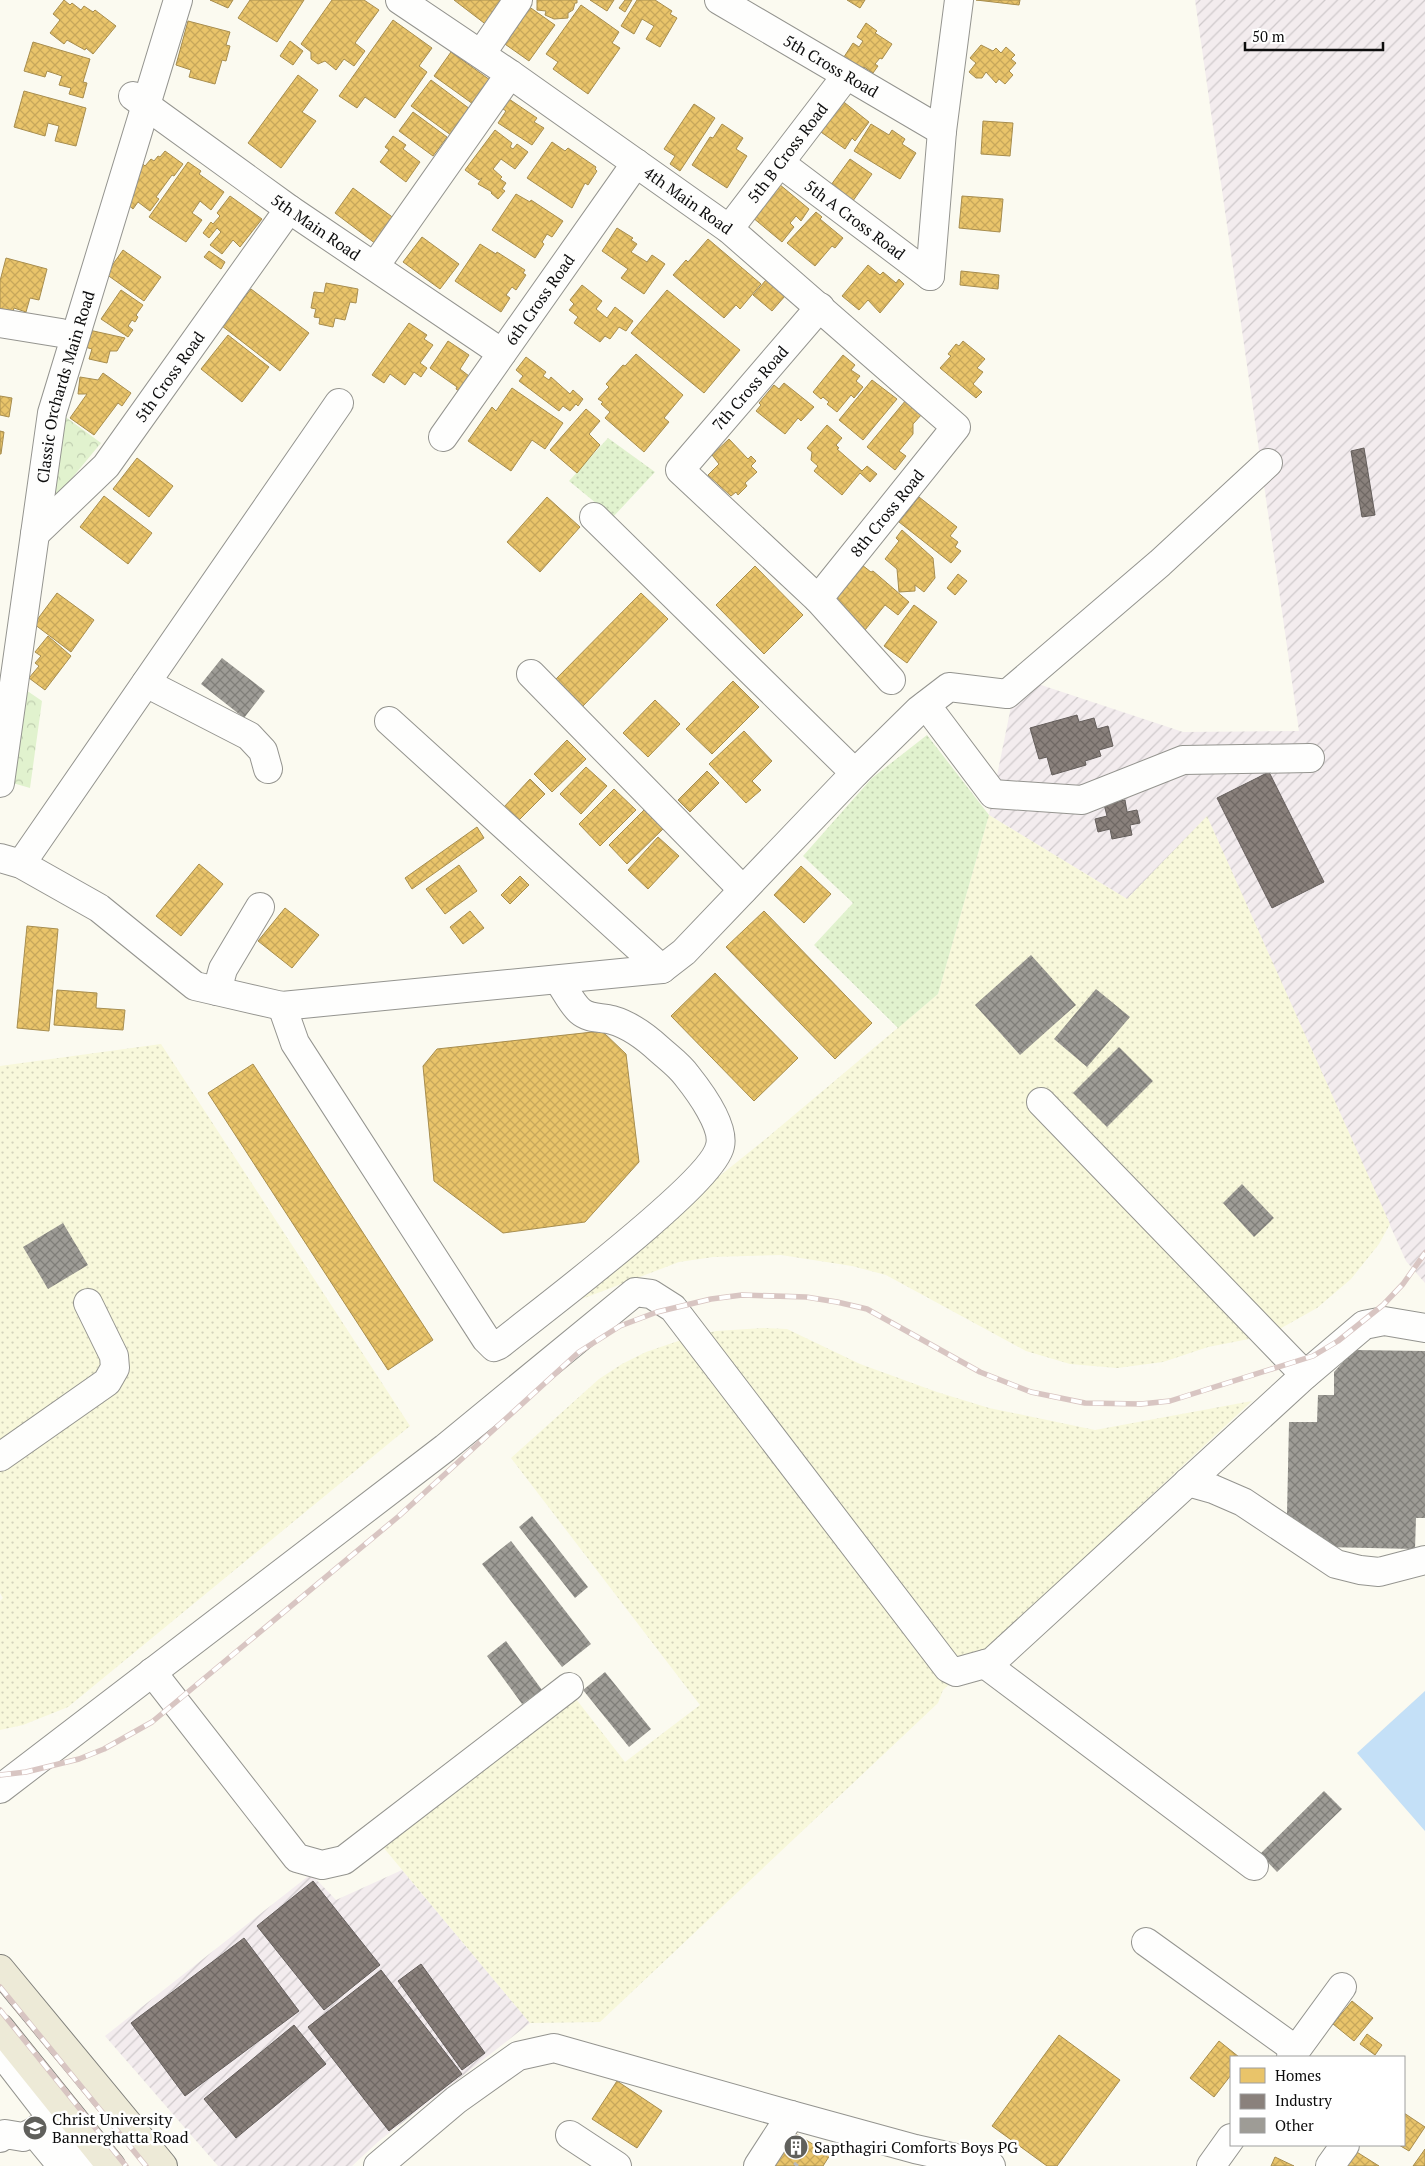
<svg xmlns="http://www.w3.org/2000/svg" width="1425" height="2166" font-family="'PT Serif',serif">
<defs>
<pattern id="industrial-furrows" width="10" height="10" patternUnits="userSpaceOnUse" patternTransform="scale(1.25)"><rect width="10" height="10" fill="#f3ecee"/><path d="M-1 1l2-2M0 10L10 0M9 11l2-2" fill="none" stroke="#cfc9cb"/></pattern>
<pattern id="farmland-dots" width="8" height="8" patternUnits="userSpaceOnUse" patternTransform="scale(1.25)"><rect width="8" height="8" fill="#f8f8db"/><path d="M2 2h.1M6 6h.1" fill="none" stroke="#d3d3bb" stroke-width="1.8" stroke-linecap="round"/></pattern>
<pattern id="grass-dots" width="8" height="8" patternUnits="userSpaceOnUse" patternTransform="scale(1.25)"><rect width="8" height="8" fill="#e1f2ce"/><path d="M2 2h.1M6 6h.1" fill="none" stroke="#c0ceb0" stroke-width="1.8" stroke-linecap="round"/></pattern>
<pattern id="park-crowns" width="20" height="18" patternUnits="userSpaceOnUse" patternTransform="scale(1.25)"><rect width="20" height="18" fill="#e1f2ce"/><path d="M2 6a3 3 0 1 1 6 0M12 15a3 3 0 1 1 6 0" fill="none" stroke="#c0ceb0"/></pattern>
<pattern id="homes-cross-hatch" width="8" height="8" patternUnits="userSpaceOnUse" patternTransform="scale(1.25)"><rect width="8" height="8" fill="#e9c46a"/><path d="M0 0l8 8M0 8l8-8" fill="none" stroke="#c7a75b"/></pattern>
<pattern id="industry-cross-hatch" width="8" height="8" patternUnits="userSpaceOnUse" patternTransform="scale(1.25)"><rect width="8" height="8" fill="#8a817c"/><path d="M0 0l8 8M0 8l8-8" fill="none" stroke="#6f6864"/></pattern>
<pattern id="building-cross-hatch" width="8" height="8" patternUnits="userSpaceOnUse" patternTransform="scale(1.25)"><rect width="8" height="8" fill="#9e9c96"/><path d="M0 0l8 8M0 8l8-8" fill="none" stroke="#7f7e79"/></pattern>
</defs>
<rect width="100%" height="100%" fill="#fbfaf0"/>
<path fill="url(#industrial-furrows)" d="M1195 0H1425V1283L1406 1261 1207 817 1127 899 989 815 1017 677 1183 732 1299 731Z
M402 1870 530 2023 379 2141 352 2166H218L105 2036 311 1874 336 1900Z"/>
<path fill="url(#farmland-dots)" d="M989 815 1127 899 1207 816 1390 1224 1379 1244 1351 1279 1317 1308 1276 1331 1254 1338 1208 1347 1163 1362 1117 1368 1070 1364 1026 1351 886 1275 852 1266 781 1255 713 1257 679 1262 553 1310 768 1137 938 994Z
M161 1044 410 1426 68 1707 23 1725 0 1730V1601L3 1598 0 1593V1066Z
M763 1328 787 1329 860 1364 937 1392 989 1408 1095 1430 1252 1401 943 1690 938 1703 600 2022 530 2023 383 1847 576 1699 625 1762 700 1705 511 1458 599 1379 622 1364 646 1352 693 1336 716 1331Z"/>
<path fill="url(#grass-dots)" d="M608 438 655 472 613 517 569 481Z
M927 735 989 815 938 994 898 1028 814 945 853 903 803 856 872 778Z"/>
<path fill="url(#park-crowns)" d="M63 415 101 443 48 507Z
M23 688 42 701 30 788 6 781Z"/>
<path fill="#c4e0f7" d="M1425 1691V1831L1357 1753Z"/>
<path fill="url(#homes-cross-hatch)" stroke="#a78d4e" d="M64 0 70 5 72 3 81 10 84 6 93 12 95 10 116 26 93 54 86 48 85 50 67 40 64 44 50 33 60 20 53 14Z
M210 0H233L228 8Z
M250 0H304L277 42 238 18Z
M332 0H364L379 10 355 43 365 51 354 66 344 59 336 70 325 61 318 64 311 59V52L301 44Z
M454 0H505L488 26Z
M537 0H577V3H575L573 10 568 13V18L554 19 545 15 546 11 537 10Z
M590 0H614L607 11Z
M625 0H632L625 12 619 8Z
M637 0H655L672 11 670 14 677 18 660 47 646 39 654 26 642 19 634 34 621 26Z
M847 0H865L860 8Z
M976 0H1020L1019 5Z
M581 5 619 32 612 43 620 48 588 94 553 69 558 62 546 54Z
M528 6 555 25 529 61 502 42Z
M393 20 432 48 419 66 427 72 395 118 365 97 357 108 339 96Z
M188 21 230 32 226 45 230 46 226 61 222 60 215 84 189 77 191 70 176 65Z
M866 23 877 31 875 33 892 44 882 59 880 58 875 64 878 66 873 73 864 67 861 71 842 60 853 43 859 47 863 41 857 37Z
M290 41 303 51 293 65 280 56Z
M33 42 90 59 83 82 87 83 83 98 69 94 71 88 59 85 62 76 47 71 45 77 24 71Z
M981 45 993 51 996 48 1001 53 1006 47 1015 55 1011 59 1016 63 1009 71 1013 75 1005 84 999 79 996 83 986 72 982 78H976L969 72 976 63 970 58Z
M451 52 490 80 473 104 434 76Z
M298 75 318 90 302 112 316 121 281 168 248 143Z
M431 80 474 112 455 138 411 106Z
M24 91 86 108 76 146 55 141 59 126 48 123 45 136 14 127Z
M506 97 537 118 534 122 544 128 532 145 498 123 506 111 500 107Z
M840 99 869 122 855 141 852 138 845 149 818 130Z
M694 104 715 118 680 171 670 164 675 156 664 149Z
M413 112 447 137 433 156 399 131Z
M983 121 1013 123 1010 156 981 154Z
M722 124 743 138 736 149 747 156 727 188 692 165 710 137 713 138Z
M871 124 889 135 892 130 905 139 902 144 916 153 900 179 854 151Z
M495 130 512 143 510 147 513 149 517 144 528 152 515 169 501 159 493 169 502 177 500 179 506 183 502 189 505 191 498 199 491 193 492 192 478 184 482 178 479 180 465 170Z
M393 136 406 145 403 149 420 162 406 182 380 162 389 150 385 147Z
M552 142 565 151 568 148 596 167 595 169 597 171 588 185 585 183 572 208 527 178Z
M165 151 183 164 174 176 172 175 156 197 159 199 150 211 138 202 133 209 126 203 142 163 145 166 151 159 154 161 158 156 160 157Z
M850 159 872 174 850 205 828 189Z
M188 162 201 171 199 174 224 192 211 210 200 201 192 213 202 220 186 242 149 217Z
M779 184 809 209 801 221 796 216 790 223 794 227 782 242 752 217Z
M353 188 395 219 376 244 335 213Z
M516 194 530 202 531 200 563 221 552 237 547 234 542 242 544 244 535 258 492 230Z
M230 196 262 219 240 247 233 240 222 254 210 245 221 232 217 228 209 238 203 233 211 222 213 224 220 216 217 213Z
M962 196 1003 199 1000 232 959 228Z
M816 212 822 217 820 219 843 238 835 248 832 246 815 266 787 243Z
M617 228 633 238 631 240 637 244 631 252 647 262 652 255 665 264 644 294 621 278 628 269 602 251Z
M422 237 459 264 440 289 403 262Z
M708 239 761 284 740 309 736 305 724 318 673 275 686 260 688 262Z
M480 244 496 254 497 252 525 270 523 273 526 275 516 290 512 287 506 295 510 298 501 312 455 281Z
M123 250 161 277 144 301 106 274Z
M209 251 225 262 221 269 204 257Z
M6 258 47 269 39 300 30 298 26 312 14 308 12 315 0 312V281Z
M868 265 880 275 883 272 896 283 899 279 904 284 880 313 868 300 859 310 842 296Z
M961 271 999 275 998 289 960 285Z
M766 280 785 296 772 311 753 295Z
M326 283 358 289 356 303 350 302 345 320 335 318 333 327 319 324 320 318 314 317 316 309 311 308 314 292 324 293Z
M582 285 602 301 596 309 607 318 615 307 633 321 626 331 619 327 610 339 605 336 600 342 574 323 578 317 569 310 574 304 570 300Z
M251 289 309 333 280 371 222 326Z
M121 290 143 305 136 315 138 317 135 322 132 320 128 326 133 330 128 337 101 319Z
M667 290 740 350 704 393 631 333Z
M409 323 427 335 424 339 433 345 420 363 427 368 421 377 414 372 405 385 390 374 384 383 372 375Z
M89 330 125 338 117 351H110L107 363 89 359 92 349 85 347Z
M228 335 269 367 242 402 201 369Z
M448 341 469 355 460 369 469 376 465 382 470 386 464 394 456 389 457 387 430 368Z
M963 341 985 359 977 368 983 372 973 384 982 392 976 398 940 368 951 356 948 354 956 344 959 346Z
M636 354 683 395 664 418 669 422 644 452 605 418 610 412 601 404 603 402 598 399 609 387 606 384 623 365 625 366Z
M843 355 855 365 851 370 860 376 856 381 863 387 854 398 851 395 837 412 827 404 829 402 823 397 821 399 813 392Z
M526 357 546 372 543 376 549 380 551 377 570 394 573 390 583 399 578 406 576 404 570 411 563 406 559 411 519 381 523 376 516 370Z
M103 373 131 393 122 406 118 403 94 435 70 418 87 394H78L80 377 98 380Z
M872 380 897 399 863 440 839 420Z
M784 383 814 407 801 421 798 418 785 434 756 411 761 405 759 403 774 385 779 389Z
M512 388 563 423 545 449 532 440 511 471 468 441 492 407 496 411Z
M0 396 12 398 9 417 0 415Z
M906 400 923 413 913 424V434L899 451 906 456 895 470 867 447Z
M586 409 600 421 589 434 600 445 577 473 550 450Z
M827 425 842 438 836 445 839 448 837 449 862 471 867 466 877 474 870 482 860 473 842 495 814 471 818 466 811 460 812 452 807 448Z
M0 431 4 432 1 454H0Z
M729 439 748 459 751 456 756 461 751 466 757 472 745 483 747 486 738 495 736 492 731 496 708 475 719 464 712 455Z
M137 458 173 486 149 517 113 489Z
M104 496 152 533 128 564 80 527Z
M547 497 580 527 540 572 507 542Z
M919 497 957 527 950 536 958 542 955 547 961 551 951 563 899 522Z
M902 530 933 558 935 578 924 592 915 585V591L899 592 897 569 885 559 899 541 896 538Z
M862 565 871 572 873 571 909 602 898 615 885 605 865 630 836 610 841 603 834 596Z
M755 566 803 615 764 654 716 605Z
M958 574 967 581 955 595 947 588Z
M57 593 94 620 71 652 34 624Z
M641 593 668 619 580 709 553 682Z
M914 605 937 622 907 663 884 646Z
M48 636 71 656 45 690 29 678 39 666 35 663 41 656 35 652Z
M733 681 759 707 712 754 686 729Z
M655 700 680 724 648 757 623 733Z
M744 731 772 761 752 781 761 790 746 803 709 764Z
M567 740 586 759 552 792 534 774Z
M586 767 607 786 581 814 560 794Z
M707 771 719 783 690 812 678 800Z
M530 779 545 794 517 822 503 808Z
M614 789 636 810 600 846 579 824Z
M644 810 663 829 627 864 609 845Z
M477 827 484 838 412 889 405 878Z
M658 837 679 856 648 889 628 870Z
M199 864 223 884 181 936 156 916Z
M459 865 477 891 445 914 426 889Z
M801 866 831 894 804 923 774 895Z
M520 876 529 885 510 904 501 895Z
M285 908 319 935 292 968 258 941Z
M470 911 484 928 463 944 450 927Z
M764 911 872 1023 835 1059 726 947Z
M27 926 58 929 49 1031 17 1028Z
M715 973 798 1058 754 1101 671 1016Z
M57 990 97 993 96 1008 125 1010 123 1030 54 1025Z
M602 1031 626 1054 639 1162 585 1222 503 1233 434 1181 423 1066 437 1049Z
M253 1064 433 1340 388 1370 208 1093Z
M1352 2001 1373 2018 1354 2041 1333 2024Z
M1367 2034 1382 2045 1375 2055 1360 2044Z
M1059 2035 1120 2080 1057 2166H1047L992 2126Z
M1219 2041 1239 2057H1231V2075L1214 2097 1190 2078Z
M617 2081 662 2111 637 2148 592 2119Z
M1404 2113 1425 2127 1409 2151 1399 2145H1404Z
M787 2128 830 2155 823 2166H769Z
M1352 2149 1379 2166H1341Z
M1425 2149V2166H1413Z
M1275 2157 1294 2166H1271Z"/>
<path fill="url(#industry-cross-hatch)" stroke="#645e5b" d="M1364 448 1375 515 1362 517 1351 451Z
M1077 715 1079 722 1094 718 1097 729 1108 726 1113 746 1099 750 1101 756 1085 761 1086 765 1052 775 1047 757 1039 759 1030 728Z
M1269 772 1324 882 1272 908 1217 798Z
M1125 800 1127 812 1137 810 1140 823 1130 825 1132 835 1112 839 1110 829 1098 832 1095 819 1107 816 1104 804Z
M313 1881 380 1965 324 2010 257 1926Z
M244 1938 299 2011 185 2096 131 2023Z
M421 1964 485 2053 462 2070 398 1981Z
M381 1970 462 2074 389 2131 308 2027Z
M294 2025 326 2064 236 2138 204 2099Z"/>
<path fill="url(#building-cross-hatch)" d="M222 658 265 691 244 718 201 684Z
M1031 955 1076 1005 1020 1055 975 1005Z
M1096 989 1130 1017 1087 1067 1054 1039Z
M1119 1047 1153 1081 1107 1127 1073 1093Z
M1242 1184 1274 1218 1254 1237 1223 1203Z
M63 1223 88 1265 48 1289 23 1247Z
M1354 1350 1425 1351V1518H1416L1415 1549 1324 1547 1287 1514 1289 1422H1317L1318 1395H1334V1372Z
M532 1516 588 1587 575 1598 519 1527Z
M511 1541 591 1644 562 1667 482 1564Z
M506 1641 542 1690 522 1704 487 1656Z
M605 1672 651 1729 629 1747 583 1690Z
M1324 1791 1342 1809 1277 1872 1260 1854Z"/>
<g fill="none" stroke-linecap="round" stroke-linejoin="round">
<defs>
<g id="minor">
<path id="s1" d="M400 0 510 74 729 229 956 427 818 599"/>
<path id="s2" d="M719 0 942 131"/>
<path d="M481 54 518 0"/>
<path id="s3" d="M133 96 289 209 502 353"/>
<path id="s4" d="M780 163 930 276"/>
<path id="s5" d="M729 229 846 76"/>
<path d="M375 266 510 74"/>
<path d="M930 276 942 131 959 0"/>
<path d="M820 307 680 470 818 599 891 680"/>
<path d="M0 323 61 333"/>
<path id="s6" d="M443 437 636 163"/>
<path d="M594 517 855 773"/>
<path id="s7" d="M35 534 106 466 289 209"/>
<path d="M531 674 743 890"/>
<path d="M146 683 249 736 263 751 268 769"/>
<path d="M926 705 993 794 1082 800 1183 760 1310 758"/>
<path d="M389 721 662 969"/>
<path id="s8" d="M0 783 52 413 178 0"/>
<path d="M0 858 21 864 99 908 195 986 282 1006 662 969 684 952 855 773 919 710 949 687 1007 694 1160 563 1268 463"/>
<path d="M21 864 339 403"/>
<path d="M217 991 223 969 260 907"/>
<path d="M282 1006 295 1043 486 1339 494 1347 499 1345C537 1314 712 1184 720 1146 725 1126 699 1091 687 1076 680 1066 669 1058 660 1050 646 1037 630 1025 612 1020 601 1017 589 1019 580 1011 571 1003 565 989 558 980"/>
<path d="M1041 1102 1305 1375"/>
<path d="M0 1457 107 1382 115 1368 114 1356 88 1303"/>
<path d="M1188 1482 1213 1489 1243 1502 1336 1564 1360 1570 1379 1572 1425 1560"/>
<path d="M985 1664 1254 1866"/>
<path d="M152 1672 297 1858 322 1865 344 1860 569 1687"/>
<path d="M0 1789 445 1448 635 1292 651 1294 673 1308 948 1668 956 1672 992 1662 1305 1375 1364 1325 1384 1321 1425 1328"/>
<path d="M1146 1942 1296 2050"/>
<path d="M0 2051 89 2166"/>
<path d="M1291 2057 1342 1987"/>
<path d="M51 2118 34 2132 62 2166"/>
<path d="M570 2135 617 2166"/>
<path d="M0 2138 5 2134 23 2137 34 2132"/>
<path d="M378 2166 456 2100 518 2056 554 2048 791 2115 915 2149 991 2166"/>
<path d="M758 2166 791 2115"/>
<path d="M1211 2166 1231 2138"/>
<path d="M1330 2166 1345 2145"/>
</g>
<path id="major" d="M0 1969 163 2166
M0 2028 111 2166"/>
</defs>
<use href="#minor" stroke="#94948f" stroke-width="30"/>
<use href="#major" stroke="#81817c" stroke-width="30"/>
<path stroke="#b8b8b6" stroke-width="3" stroke-dasharray="5 2.5" stroke-linecap="butt" d="M794 2163 798 2166"/>
<use href="#minor" stroke="#fefefd" stroke-width="28"/>
<use href="#major" stroke="#edead7" stroke-width="28"/>
<defs>
<path id="rail" d="M0 1775 26 1772 79 1759 104 1749 152 1722 399 1516 579 1352 620 1326 657 1312 711 1299 742 1295 806 1297 837 1302 867 1309 980 1372 1031 1392 1085 1403 1141 1404 1170 1401 1313 1356 1338 1341 1383 1305 1403 1284 1425 1253
M0 1987 146 2166
M0 2010 126 2166"/>
</defs>
<use href="#rail" stroke="#d8c5c2" stroke-width="5.5"/>
<use href="#rail" stroke="#fff" stroke-width="4" stroke-dasharray="11" stroke-linecap="butt"/>
</g>
<defs>
<symbol id="university-disc" viewBox="-11 -11 22 22"><circle r="9.5" fill="#60605c" stroke="#fff"/><path d="M0-5L7-2L0 1L-7-2ZM-4 1L0 2.5L4 1V4Q0 6-4 4Z" fill="#fff"/></symbol>
<symbol id="building-disc" viewBox="-11 -11 22 22"><circle r="9.5" fill="#60605c" stroke="#fff"/><path d="M-4-6H4V6H1V3H-1V6H-4ZM-2.5-4.3h1.7v1.8h-1.7ZM.8-4.3h1.7v1.8H.8ZM-2.5-1h1.7V.8h-1.7ZM.8-1h1.7V.8H.8Z" fill="#fff"/></symbol>
</defs>
<g fill-rule="evenodd">
<use href="#university-disc" x="21" y="2114" width="28" height="28"/>
<use href="#building-disc" x="782" y="2133" width="28" height="28"/>
</g>
<g text-anchor="middle" dominant-baseline="central" stroke-width="5" stroke-linejoin="round" paint-order="stroke">
<g font-size="16" fill="#0d0d0d" stroke="#fff">
<text stroke="none"><textPath href="#s2" startOffset="130">5th Cross Road</textPath></text>
<text stroke="none"><textPath href="#s5" startOffset="96">5th B Cross Road</textPath></text>
<text stroke="none"><textPath href="#s1" startOffset="351">4th Main Road</textPath></text>
<text stroke="none"><textPath href="#s4" startOffset="94">5th A Cross Road</textPath></text>
<text stroke="none"><textPath href="#s3" startOffset="225">5th Main Road</textPath></text>
<text stroke="none"><textPath href="#s6" startOffset="168">6th Cross Road</textPath></text>
<text stroke="none"><textPath href="#s7" startOffset="208">5th Cross Road</textPath></text>
<text stroke="none"><textPath href="#s8" startOffset="402">Classic Orchards Main Road</textPath></text>
<text transform="translate(750 388) rotate(-49)">7th Cross Road</text>
<text transform="translate(887 513) rotate(-51)">8th Cross Road</text>
</g>
<g font-size="16" fill="#0d0d0d" stroke="#fff" text-anchor="start">
<text x="52" y="2119">Christ University<tspan x="52" dy="18">Bannerghatta Road</tspan></text>
<text x="814" y="2147">Sapthagiri Comforts Boys PG</text>
</g>
</g>
<rect x="1230" y="2056" width="175" height="90" fill="#ffffff" stroke="#9e9e9e"/>
<rect x="1240" y="2068" width="25" height="15" fill="#e9c46a" stroke="#9e9e9e"/>
<text x="1275" y="2081" font-size="15" fill="#0d0d0d">Homes</text>
<rect x="1240" y="2094" width="25" height="15" fill="#8a817c" stroke="#9e9e9e"/>
<text x="1275" y="2106" font-size="15" fill="#0d0d0d">Industry</text>
<rect x="1240" y="2118" width="25" height="15" fill="#9e9c96" stroke="#9e9e9e"/>
<text x="1275" y="2131" font-size="15" fill="#0d0d0d">Other</text>
<path d="M1245 42v8h138v-8" fill="none" stroke="#0d0d0d" stroke-width="2.5"/>
<text x="1252" y="42" font-size="15" fill="#0d0d0d" stroke="#ffffff" stroke-width="4" paint-order="stroke">50 m</text>
</svg>
